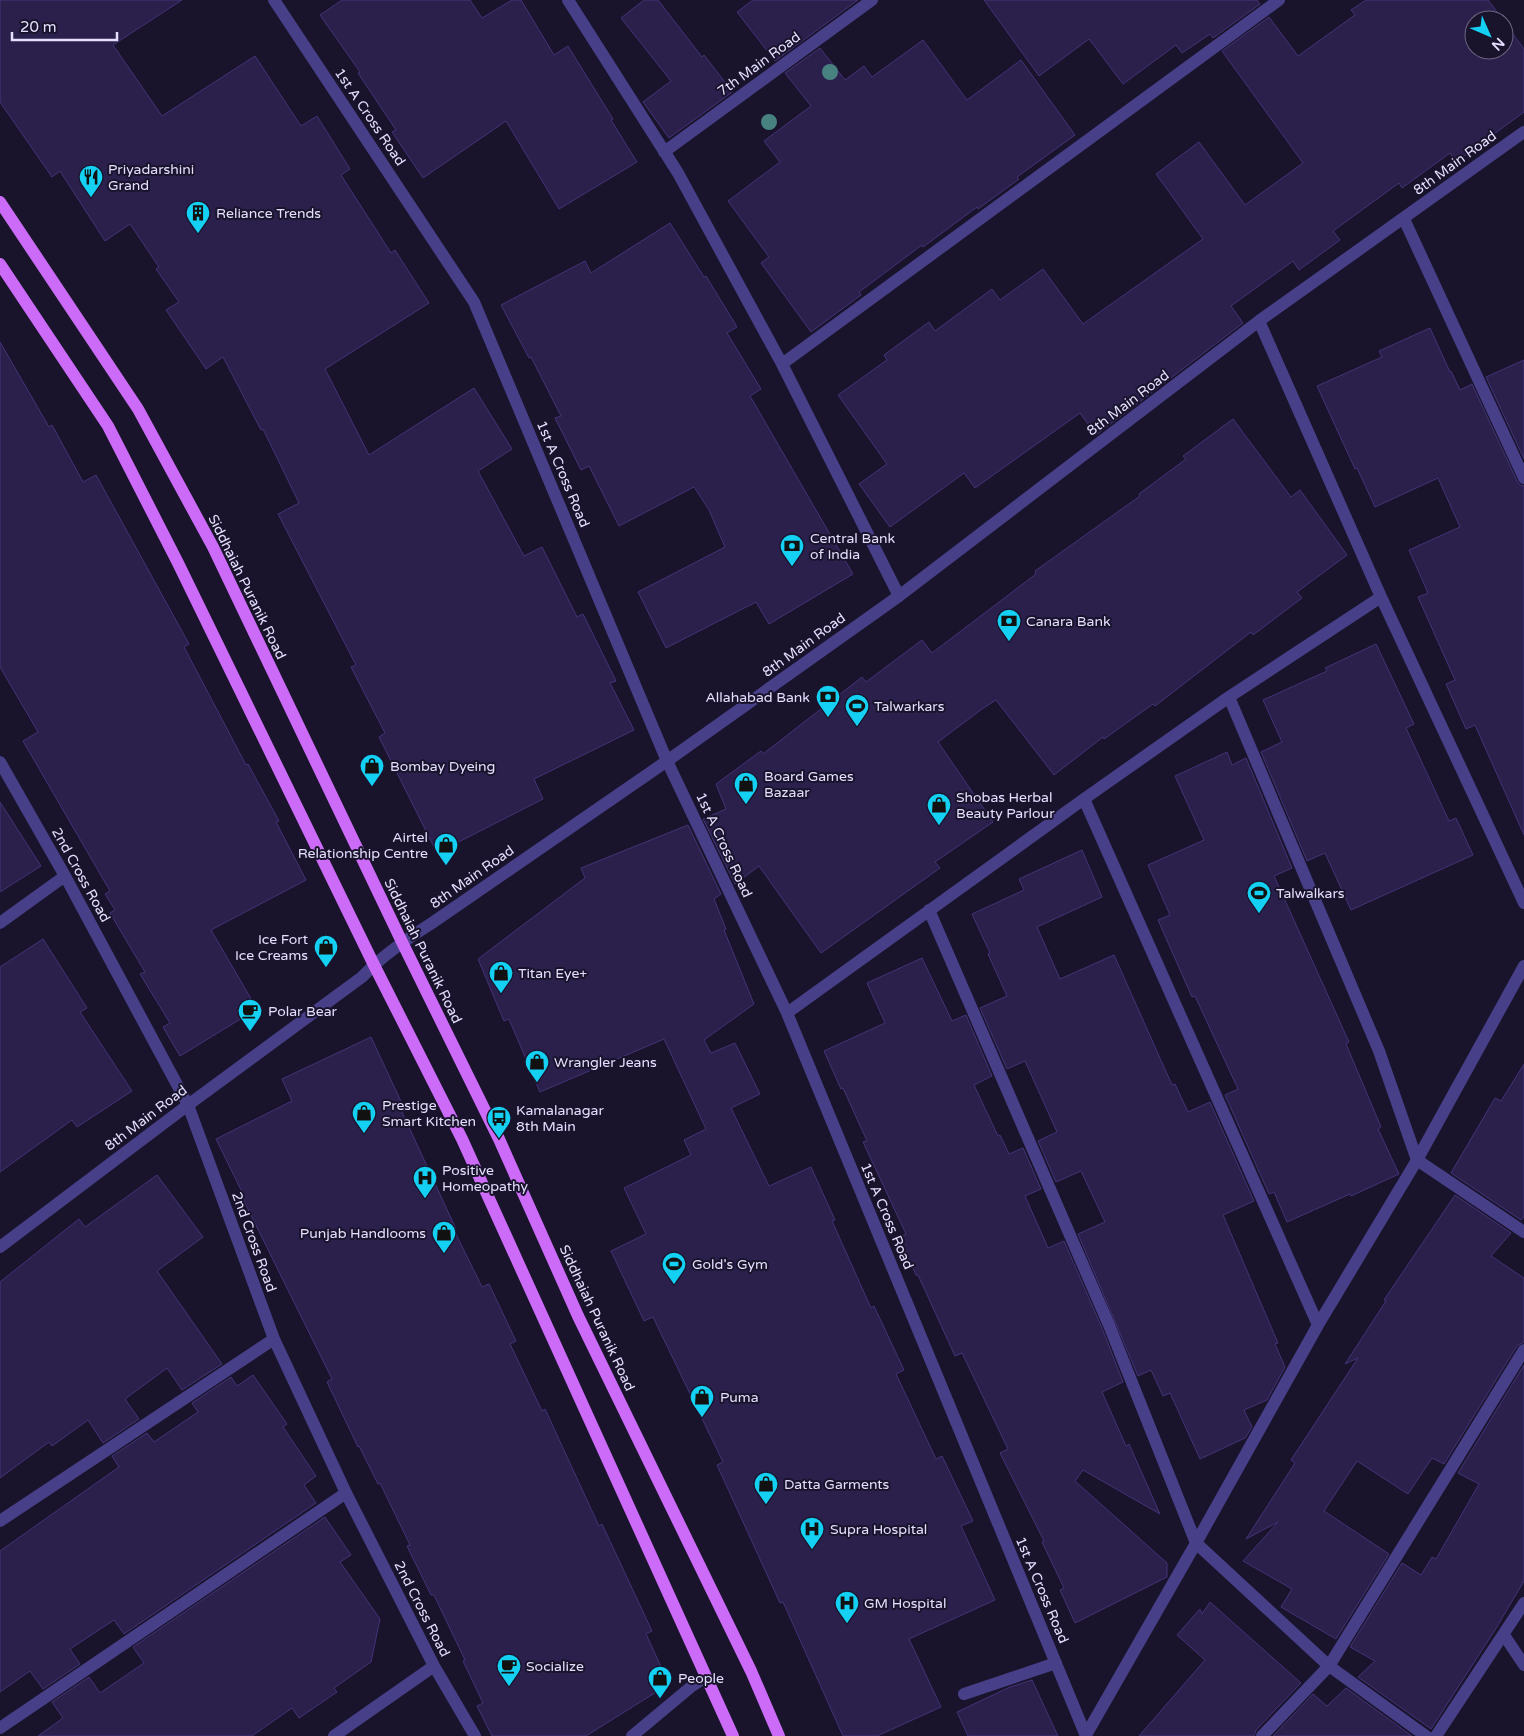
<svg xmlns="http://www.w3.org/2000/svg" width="1524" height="1736" font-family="'Varela Round',sans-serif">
<rect width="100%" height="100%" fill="#19132c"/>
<path fill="#2b204c" stroke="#437" d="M0 0H182L113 45 162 116 255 56 301 126 317 116 350 169 341 175 391 253 395 250 429 303 325 369 369 455 474 388 512 449 478 471 524 556 542 547 577 617 583 614 616 681 610 683 634 730 534 779 543 799 437 853 379 737 385 733 351 667 356 665 278 514 299 503 263 429 261 430 223 357 206 369 166 310 179 302 156 269 159 267 130 224 105 241 60 171 52 177 0 102Z
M342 0H470L482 18 512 0H521L554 55 568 46 613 119 611 120 637 162 559 209 506 121 423 178 392 132 396 130 358 73 360 72 320 15Z
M644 0H658L702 57 704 55 731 90V93L669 138 643 102 671 81 621 18Z
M753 0H858L775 61 737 12Z
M984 0H1257L1260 4 1213 38 1210 34 1182 53 1176 45 1123 84 1089 39 1039 76Z
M1366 0H1488L1503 20H1474V50H1504V22L1524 49V112L1456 162 1450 153 1402 188 1399 183 1333 231 1340 240 1299 270 1293 261 1231 306 1243 323 1096 435 1080 413 975 488 964 473 890 527 859 484 887 464 838 395 887 360 884 355 929 322 935 331 992 289 1000 300 1043 269 1083 324 1203 239 1156 174 1199 142 1245 205 1303 163 1222 51 1269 17 1298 56 1355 15 1351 10Z
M923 40 967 100 1021 60 1075 135 1017 177 1019 179 978 209 977 207 923 247 922 245 859 292 861 295 811 332 761 263 769 257 728 201 780 162 764 141 811 106 785 73 820 48 845 80 864 66 872 77Z
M670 223 704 277 706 276 737 327 727 333 761 389 750 396 853 574 769 624 756 602 666 648 638 592 725 547 709 510 694 487 619 526 589 466 581 470 555 418 561 416 531 357 529 358 501 305 585 261 591 273Z
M1430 328 1450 372 1451 371 1460 390 1472 384 1517 481 1520 485 1524 486V835L1475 725 1466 729 1446 684 1455 680 1418 597 1428 593 1409 550 1460 527 1438 478 1375 507 1357 468 1355 469 1317 386 1382 357 1379 351Z
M0 342 49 427 52 425 83 482 96 475 189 644 184 647 246 765 248 764 279 821 276 822 306 880 211 930 257 1009 180 1056 163 1027 170 1023 140 974 145 972 110 913 115 910 105 894 110 891 23 741 38 732 0 667Z
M1524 360V459L1486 377Z
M1233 419 1291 497 1300 490 1347 555 1297 592 1302 598 1253 635 1251 632 1155 706 1153 704 1104 739 1103 737 1054 775 996 700 982 709 938 742 993 822 935 862 940 868 821 953 759 866 735 884 703 819 726 809 716 784 761 751 763 754 862 677 866 682 922 640 932 653 1036 574 1035 571 1140 496 1139 494 1186 459 1183 456Z
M1376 644 1414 724 1406 728 1449 821 1456 818 1473 855 1351 910 1325 853 1307 861 1261 752 1282 742 1263 700 1327 671 1325 668Z
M1227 752 1232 765 1246 758 1292 868 1274 876 1349 1042 1346 1044 1381 1127 1378 1129 1399 1174 1351 1196 1350 1194 1287 1222 1274 1192 1269 1194 1225 1095 1238 1089 1195 996 1192 997 1158 920 1170 915 1148 865 1204 840 1175 776Z
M0 802 41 866 0 892Z
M688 825 721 894 714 899 726 929 724 930 754 1004 704 1040 711 1053 735 1043 760 1094 731 1108 769 1186 811 1167 835 1220 832 1221 871 1308 874 1306 904 1370 896 1374 936 1459 942 1456 973 1521 961 1526 995 1600 909 1639 941 1707 877 1736H843L783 1602 780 1603 717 1465 723 1462 653 1317 644 1321 611 1251 646 1234 624 1188 691 1155 684 1140 706 1129 664 1039 540 1092 509 1019 504 1021 478 959 585 878 581 868Z
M1082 850 1102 897 1037 927 1060 979 1114 955 1172 1085 1175 1084 1188 1112 1210 1102 1254 1201 1223 1215 1278 1343 1275 1344 1285 1367 1267 1400 1244 1410 1252 1427 1245 1438 1200 1459 1170 1393 1163 1396 1151 1370 1138 1376 1078 1234 1105 1222 1081 1171 1056 1182 1038 1141 1057 1132 1025 1061 1007 1069 980 1008 1007 996 988 954 990 953 972 914 1024 890 1019 879Z
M43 939 87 1008 80 1012 132 1091 77 1127 72 1120 0 1172V967Z
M922 958 952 1021 966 1015 992 1076 974 1085 998 1136 1000 1135 1009 1154 1023 1148 1041 1189 1025 1196 1048 1248 1064 1241 1102 1328 1123 1382 1102 1392 1126 1446 1129 1444 1160 1514 1083 1470 1075 1481 1167 1563V1577L1075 1623 1060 1590 1064 1588 1042 1542 1044 1541 1000 1453 1008 1449 962 1353 955 1356 918 1275H916L899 1237 906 1234 863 1142 867 1141 843 1088 841 1089 824 1051 885 1023 867 983Z
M371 1037 405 1110 402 1112 456 1229 454 1230 482 1287 489 1284 516 1341 510 1344 542 1411 545 1409 599 1526 602 1524 652 1631 646 1634 669 1684 586 1736H492L477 1706 483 1703 463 1661 465 1660 434 1595H431L407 1546 410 1545 380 1483 378 1484 359 1446 358 1447 327 1382 332 1379 242 1197 244 1196 216 1139 292 1101 282 1079Z
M1524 1064V1217L1521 1220 1451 1173 1495 1098 1501 1101Z
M157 1175 203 1237 157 1271 222 1364 182 1390 167 1368 125 1399 139 1419 103 1443 88 1420 52 1446 49 1442 0 1478V1282L79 1219 85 1227Z
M1455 1195 1511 1233 1491 1256 1524 1278V1342L1517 1346 1444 1464 1432 1458 1408 1494 1357 1461 1324 1511 1389 1554 1336 1639 1281 1607 1292 1589 1243 1561 1278 1522 1246 1539 1295 1463 1291 1460 1358 1358 1345 1364 1386 1301 1384 1300Z
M1524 1365V1581L1495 1630 1431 1729 1358 1677 1375 1661 1350 1647 1402 1563 1421 1575 1432 1557 1436 1559 1479 1484 1458 1473Z
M253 1375 287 1424 283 1427 316 1476 304 1485 316 1503 124 1634 114 1620 70 1649 80 1664 43 1689 30 1671 0 1692V1551L119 1467 112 1456 147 1433 154 1442 198 1412 192 1403 231 1377 237 1386Z
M325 1517 351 1555 340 1562 380 1619 371 1662 334 1688 337 1692 299 1718 292 1708 252 1736H38L63 1718 52 1702 89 1677 100 1693 144 1663 133 1647Z
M1210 1602 1301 1683 1256 1730 1254 1736H1139L1205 1660 1177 1635 1200 1609 1202 1614Z
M1032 1680 1058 1736H968L957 1712 1010 1687Z
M1346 1688 1412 1736H1273L1313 1694 1327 1706Z"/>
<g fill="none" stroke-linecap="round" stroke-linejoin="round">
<path stroke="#474088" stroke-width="12" d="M274 0 474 302 667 761 787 1013 1086 1736
M568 0 678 173 782 364 899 596
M664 152 872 0
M1404 219 1524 478
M1259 321 1381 597 1524 903
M782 364 1279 0
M1229 697 1379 1051 1417 1160 1524 1232
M0 762 65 876 188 1105 274 1339 346 1493 434 1666 475 1736
M1084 799 1318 1325
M929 910 1109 1325 1196 1543
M0 923 65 876
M787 1013 1084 799 1229 697 1381 597
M0 1247 188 1105 362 977C383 955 407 939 432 923L667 761 899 596 1259 321 1524 132
M0 1521 274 1339
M1196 1543 1318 1325 1417 1160 1524 966
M1504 1635 1524 1665
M964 1694 1056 1663
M0 1728 346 1493
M1086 1735 1196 1543 1329 1666 1426 1736
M334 1736 434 1666
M632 1736 692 1686 706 1677
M1262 1736 1329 1666 1524 1350
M1436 1736 1524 1603"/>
<path stroke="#cc6bf8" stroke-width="12" d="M0 202 138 409 213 547 402 942 499 1139 578 1316 751 1671 779 1736
M0 264 108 426 178 563 374 965 462 1139 733 1736"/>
</g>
<g fill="#478281">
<circle cx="830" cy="72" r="8"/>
<circle cx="769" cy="122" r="8"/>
</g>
<defs>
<symbol id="restaurant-pin" viewBox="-11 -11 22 30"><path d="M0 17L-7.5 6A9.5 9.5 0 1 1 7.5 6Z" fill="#14d1f4" stroke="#19132c"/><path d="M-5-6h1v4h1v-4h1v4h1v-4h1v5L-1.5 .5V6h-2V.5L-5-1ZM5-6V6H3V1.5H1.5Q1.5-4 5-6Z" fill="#111"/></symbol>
<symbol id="building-pin" viewBox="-11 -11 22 30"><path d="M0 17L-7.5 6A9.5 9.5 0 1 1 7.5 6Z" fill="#14d1f4" stroke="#19132c"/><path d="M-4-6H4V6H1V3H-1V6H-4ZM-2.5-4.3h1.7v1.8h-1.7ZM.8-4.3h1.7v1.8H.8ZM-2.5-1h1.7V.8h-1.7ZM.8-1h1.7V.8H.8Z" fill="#111"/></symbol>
<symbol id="bank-pin" viewBox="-11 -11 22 30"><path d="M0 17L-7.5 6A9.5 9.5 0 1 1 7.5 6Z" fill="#14d1f4" stroke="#19132c"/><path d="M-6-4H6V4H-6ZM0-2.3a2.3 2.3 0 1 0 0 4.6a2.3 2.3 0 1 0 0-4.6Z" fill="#111"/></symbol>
<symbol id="stadium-pin" viewBox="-11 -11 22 30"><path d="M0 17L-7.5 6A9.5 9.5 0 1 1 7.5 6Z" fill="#14d1f4" stroke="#19132c"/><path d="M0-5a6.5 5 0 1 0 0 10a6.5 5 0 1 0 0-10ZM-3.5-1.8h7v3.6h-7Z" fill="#111"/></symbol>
<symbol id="shop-pin" viewBox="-11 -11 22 30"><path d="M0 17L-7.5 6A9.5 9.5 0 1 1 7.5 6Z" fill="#14d1f4" stroke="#19132c"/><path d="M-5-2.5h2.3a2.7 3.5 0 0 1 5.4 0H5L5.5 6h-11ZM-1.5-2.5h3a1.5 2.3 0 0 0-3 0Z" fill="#111"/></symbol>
<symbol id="cafe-pin" viewBox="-11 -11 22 30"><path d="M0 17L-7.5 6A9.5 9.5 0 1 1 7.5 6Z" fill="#14d1f4" stroke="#19132c"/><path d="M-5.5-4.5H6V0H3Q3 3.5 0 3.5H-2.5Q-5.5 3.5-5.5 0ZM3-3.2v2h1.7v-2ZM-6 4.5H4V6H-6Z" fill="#111"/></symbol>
<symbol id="bus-pin" viewBox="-11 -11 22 30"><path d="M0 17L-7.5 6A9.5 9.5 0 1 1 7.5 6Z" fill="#14d1f4" stroke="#19132c"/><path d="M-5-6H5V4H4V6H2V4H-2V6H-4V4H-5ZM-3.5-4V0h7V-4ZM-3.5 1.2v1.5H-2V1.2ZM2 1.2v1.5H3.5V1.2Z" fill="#111"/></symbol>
<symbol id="hospital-pin" viewBox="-11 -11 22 30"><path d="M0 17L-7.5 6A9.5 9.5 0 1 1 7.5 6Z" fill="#14d1f4" stroke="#19132c"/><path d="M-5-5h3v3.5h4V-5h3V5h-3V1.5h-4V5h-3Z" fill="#111"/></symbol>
</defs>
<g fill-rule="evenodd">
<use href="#restaurant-pin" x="77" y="163" width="28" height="38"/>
<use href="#building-pin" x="184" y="199" width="28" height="38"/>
<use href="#bank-pin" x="778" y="532" width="28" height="38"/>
<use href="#bank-pin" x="995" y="607" width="28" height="38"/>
<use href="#bank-pin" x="814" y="683" width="28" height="38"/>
<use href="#stadium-pin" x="843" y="692" width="28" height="38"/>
<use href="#shop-pin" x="358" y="752" width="28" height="38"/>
<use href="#shop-pin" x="732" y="770" width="28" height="38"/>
<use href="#shop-pin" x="925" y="791" width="28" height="38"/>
<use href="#shop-pin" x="432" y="831" width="28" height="38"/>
<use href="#stadium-pin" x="1245" y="879" width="28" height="38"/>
<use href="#shop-pin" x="312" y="933" width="28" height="38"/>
<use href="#shop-pin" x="487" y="959" width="28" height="38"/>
<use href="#cafe-pin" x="236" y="997" width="28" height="38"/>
<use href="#shop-pin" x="523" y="1048" width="28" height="38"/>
<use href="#shop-pin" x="350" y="1099" width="28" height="38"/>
<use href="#bus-pin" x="485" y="1104" width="28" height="38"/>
<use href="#hospital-pin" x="411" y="1164" width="28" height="38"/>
<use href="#shop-pin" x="430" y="1219" width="28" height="38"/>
<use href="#stadium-pin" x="660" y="1250" width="28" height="38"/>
<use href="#shop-pin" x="688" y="1383" width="28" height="38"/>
<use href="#shop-pin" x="752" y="1470" width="28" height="38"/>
<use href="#hospital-pin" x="798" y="1515" width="28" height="38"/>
<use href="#hospital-pin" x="833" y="1589" width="28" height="38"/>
<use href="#cafe-pin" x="495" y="1652" width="28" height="38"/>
<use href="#shop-pin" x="646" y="1664" width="28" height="38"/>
</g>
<g text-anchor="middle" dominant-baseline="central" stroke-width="4" stroke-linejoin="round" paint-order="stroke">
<g font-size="14" fill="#e4dffe" stroke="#19132c">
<text transform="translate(759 64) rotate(-36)">7th Main Road</text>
<text transform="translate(370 117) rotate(56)">1st A Cross Road</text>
<text transform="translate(1455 163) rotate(-36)">8th Main Road</text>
<text transform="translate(1128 403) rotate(-37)">8th Main Road</text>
<text transform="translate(563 474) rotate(67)">1st A Cross Road</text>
<text transform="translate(247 587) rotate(64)">Siddhaiah Puranik Road</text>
<text transform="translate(804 645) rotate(-36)">8th Main Road</text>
<text transform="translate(724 845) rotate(65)">1st A Cross Road</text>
<text transform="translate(81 875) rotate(61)">2nd Cross Road</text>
<text transform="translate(472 877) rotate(-35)">8th Main Road</text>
<text transform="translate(423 951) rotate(64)">Siddhaiah Puranik Road</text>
<text transform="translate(146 1118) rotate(-37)">8th Main Road</text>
<text transform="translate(887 1216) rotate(67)">1st A Cross Road</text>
<text transform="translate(254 1242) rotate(70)">2nd Cross Road</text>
<text transform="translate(597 1318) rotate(65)">Siddhaiah Puranik Road</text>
<text transform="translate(1042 1590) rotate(67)">1st A Cross Road</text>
<text transform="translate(422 1609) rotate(63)">2nd Cross Road</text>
</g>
<g font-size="14" fill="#e4dffe" stroke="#19132c" text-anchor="start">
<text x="108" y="169">Priyadarshini<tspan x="108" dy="16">Grand</tspan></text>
<text x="216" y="213">Reliance Trends</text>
<text x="810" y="538">Central Bank<tspan x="810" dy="16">of India</tspan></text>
<text x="1026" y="621">Canara Bank</text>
<text x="810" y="697" text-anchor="end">Allahabad Bank</text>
<text x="874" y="706">Talwarkars</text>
<text x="390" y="766">Bombay Dyeing</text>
<text x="764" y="776">Board Games<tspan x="764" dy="16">Bazaar</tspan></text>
<text x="956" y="797">Shobas Herbal<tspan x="956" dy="16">Beauty Parlour</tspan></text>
<text x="428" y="837" text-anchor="end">Airtel<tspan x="428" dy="16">Relationship Centre</tspan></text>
<text x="1276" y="893">Talwalkars</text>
<text x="308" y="939" text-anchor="end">Ice Fort<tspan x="308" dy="16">Ice Creams</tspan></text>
<text x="518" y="973">Titan Eye+</text>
<text x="268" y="1011">Polar Bear</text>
<text x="554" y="1062">Wrangler Jeans</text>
<text x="382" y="1105">Prestige<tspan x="382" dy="16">Smart Kitchen</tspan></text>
<text x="516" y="1110">Kamalanagar<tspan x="516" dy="16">8th Main</tspan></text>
<text x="442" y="1170">Positive<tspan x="442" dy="16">Homeopathy</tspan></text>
<text x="426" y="1233" text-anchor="end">Punjab Handlooms</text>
<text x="692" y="1264">Gold's Gym</text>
<text x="720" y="1397">Puma</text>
<text x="784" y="1484">Datta Garments</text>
<text x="830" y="1529">Supra Hospital</text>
<text x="864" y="1603">GM Hospital</text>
<text x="526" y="1666">Socialize</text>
<text x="678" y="1678">People</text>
</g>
</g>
<g transform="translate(1489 35) rotate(135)"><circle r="24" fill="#19132c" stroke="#6a6580"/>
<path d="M0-4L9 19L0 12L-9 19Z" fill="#14d1f4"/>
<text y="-8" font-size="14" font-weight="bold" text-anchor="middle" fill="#e4dffe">N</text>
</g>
<path d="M12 32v8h105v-8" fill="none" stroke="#e4dffe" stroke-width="2.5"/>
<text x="20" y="32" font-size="15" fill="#e4dffe" stroke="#19132c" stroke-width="4" paint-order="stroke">20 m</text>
</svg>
